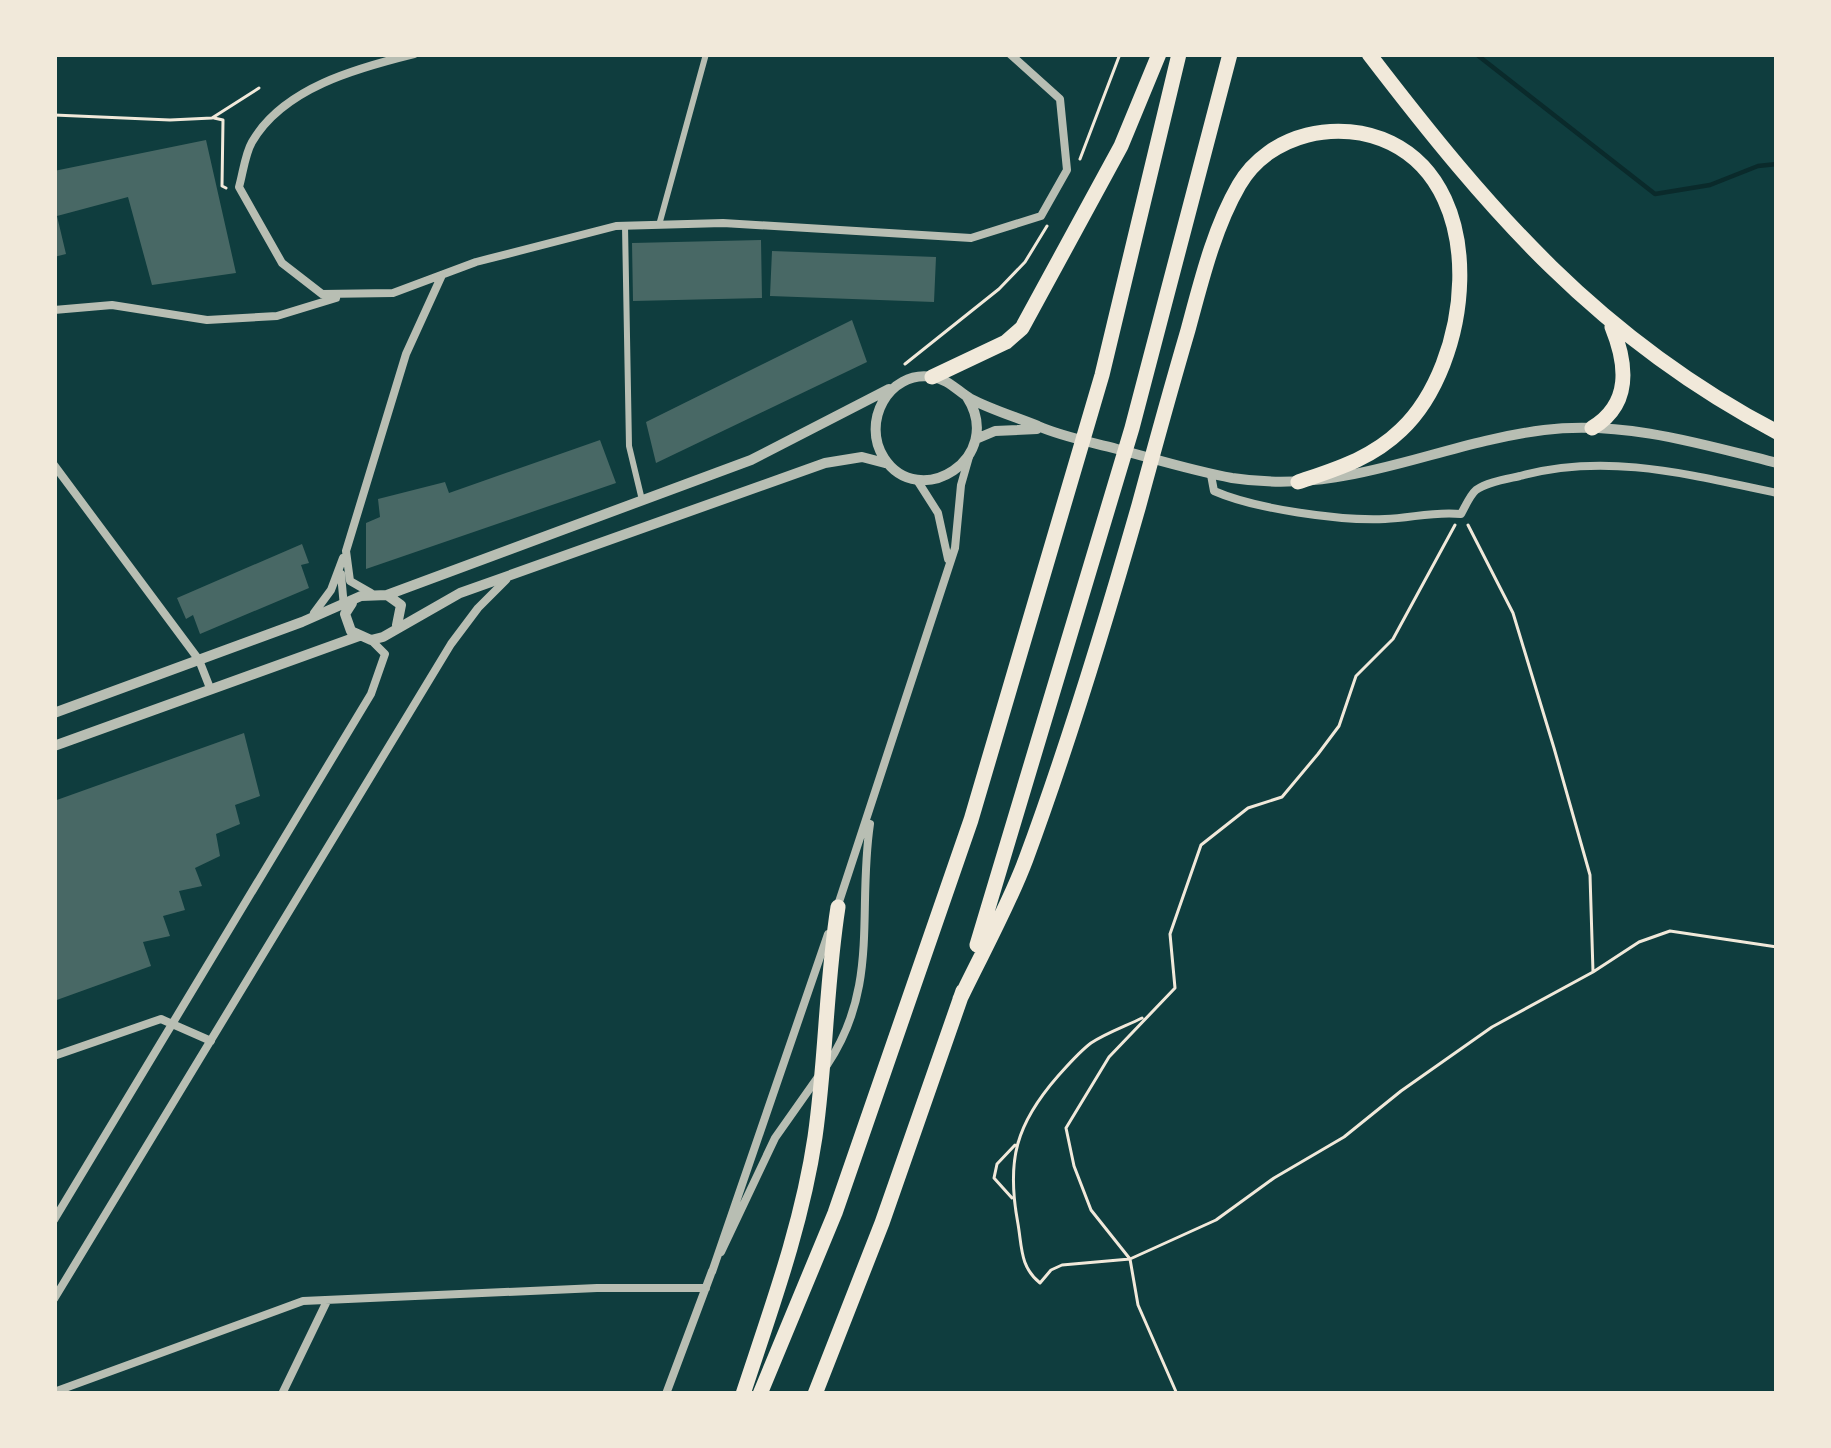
<svg xmlns="http://www.w3.org/2000/svg" width="1831" height="1448" font-family="Roboto,sans-serif">
<rect width="100%" height="100%" fill="#0f3d3e"/>
<g fill="none" stroke-linecap="round" stroke-linejoin="round">
<path stroke="#0a2a2b" stroke-width="4.5" d="M1476 54 1655 194 1710 185 1758 166 1777 164"/>
</g>
<path fill="#486865" d="M206 140 236 273 152 285 128 197 57 216 66 254 54 257V171Z
M761 240 762 298 633 301 632 243Z
M772 251 936 257 934 302 770 296Z
M852 320 867 362 656 463 646 422Z
M600 440 616 483 366 569V523L380 517 378 499 445 482 449 493Z
M302 544 309 563 301 565 309 588 200 634 193 615 186 619 177 598Z
M244 733 260 796 235 805 240 824 216 834 220 856 195 868 202 886 179 891 185 910 163 916 170 936 143 942 151 966 54 1001V801Z"/>
<g fill="none" stroke-linecap="round" stroke-linejoin="round">
<path stroke="#f1e9da" stroke-width="3" d="M54 115 170 120 212 118 259 88
M214 118 223 120 222 186 226 188
M1080 159 1120 54
M905 364 999 289 1025 262 1047 226
M1468 525 1513 613 1554 748 1590 875 1593 972
M1142 1018C1126 1026 1106 1033 1091 1043 1079 1052 1068 1065 1058 1076 1016 1124 1006 1160 1018 1224 1022 1247 1020 1267 1040 1283L1051 1270 1062 1265 1130 1259 1216 1220 1274 1178 1344 1137 1401 1091 1492 1027 1593 972 1639 942 1670 931 1777 947
M1012 1198 994 1178 997 1164 1015 1145
M1177 1394 1138 1305 1130 1259 1091 1210 1074 1166 1066 1128 1109 1057 1175 988 1170 934 1201 845 1248 808 1282 797 1318 754 1339 726 1356 676 1393 639 1455 525"/>
<path stroke="#b8beb3" stroke-width="6" d="M659 225 706 54
M625 226 629 446 642 500"/>
<path stroke="#b8beb3" stroke-width="8" d="M414 54C357 68 283 88 252 142 245 154 243 173 239 187L282 263 322 294 393 293 476 262 616 226 723 223 971 238 1041 216 1067 170 1060 99 1010 54
M54 310 112 305 207 320 277 316 336 298
M54 465 199 660 210 688
M1211 475 1214 491C1255 509 1340 521 1385 519 1412 518 1434 511 1461 514 1465 507 1470 495 1476 490 1487 482 1507 479 1520 476 1607 452 1691 475 1777 493
M917 480 938 513 948 559
M341 574 344 607
M371 593 350 581 346 551 406 354 442 275
M314 613 331 590 343 558
M837 908 955 548 961 485 969 457
M54 1056 161 1019 211 1041
M827 1065C880 986 857 911 870 824
M54 1220 371 694 385 654 372 641
M721 1252 775 1138 818 1077
M712 1272 828 934
M54 1299 451 644 478 608 506 580
M54 1392 303 1301 597 1288H706
M282 1394 327 1301
M666 1394 712 1271"/>
<path stroke="#b8beb3" stroke-width="10" d="M967 397C1006 458 919 512 884 458 861 423 888 370 932 377 949 379 957 391 971 399 992 410 1016 417 1038 426 1063 437 1091 442 1117 449 1155 459 1193 471 1232 478 1349 496 1433 444 1544 430 1622 420 1702 444 1777 463
M976 439 995 431 1037 429
M387 595 401 605 397 625
M352 603 345 614 351 631 371 640 383 637 460 593 825 463 862 457 885 463
M54 713 302 622 361 596 387 595 751 460 889 389
M54 746 359 636"/>
<path stroke="#f1e9da" stroke-width="15" d="M1369 54C1490 212 1598 338 1777 432
M932 377 1006 342 1022 328 1121 146 1159 54
M1592 428C1632 404 1627 364 1612 327
M977 945 1132 428 1230 54
M960 999C982 953 1008 907 1026 859 1069 743 1105 624 1139 505 1155 446 1171 388 1188 330 1201 282 1214 228 1239 185 1269 133 1340 118 1391 143 1491 192 1471 364 1401 430 1371 459 1336 469 1298 482
M743 1394C771 1309 802 1225 815 1137 826 1060 826 983 838 907
M760 1394 835 1213 971 820 1102 375 1179 54
M815 1394 882 1223 963 991"/>
</g>
<rect width="1831" height="1448" fill="none" stroke="#f1e9da" stroke-width="114"/>
</svg>
